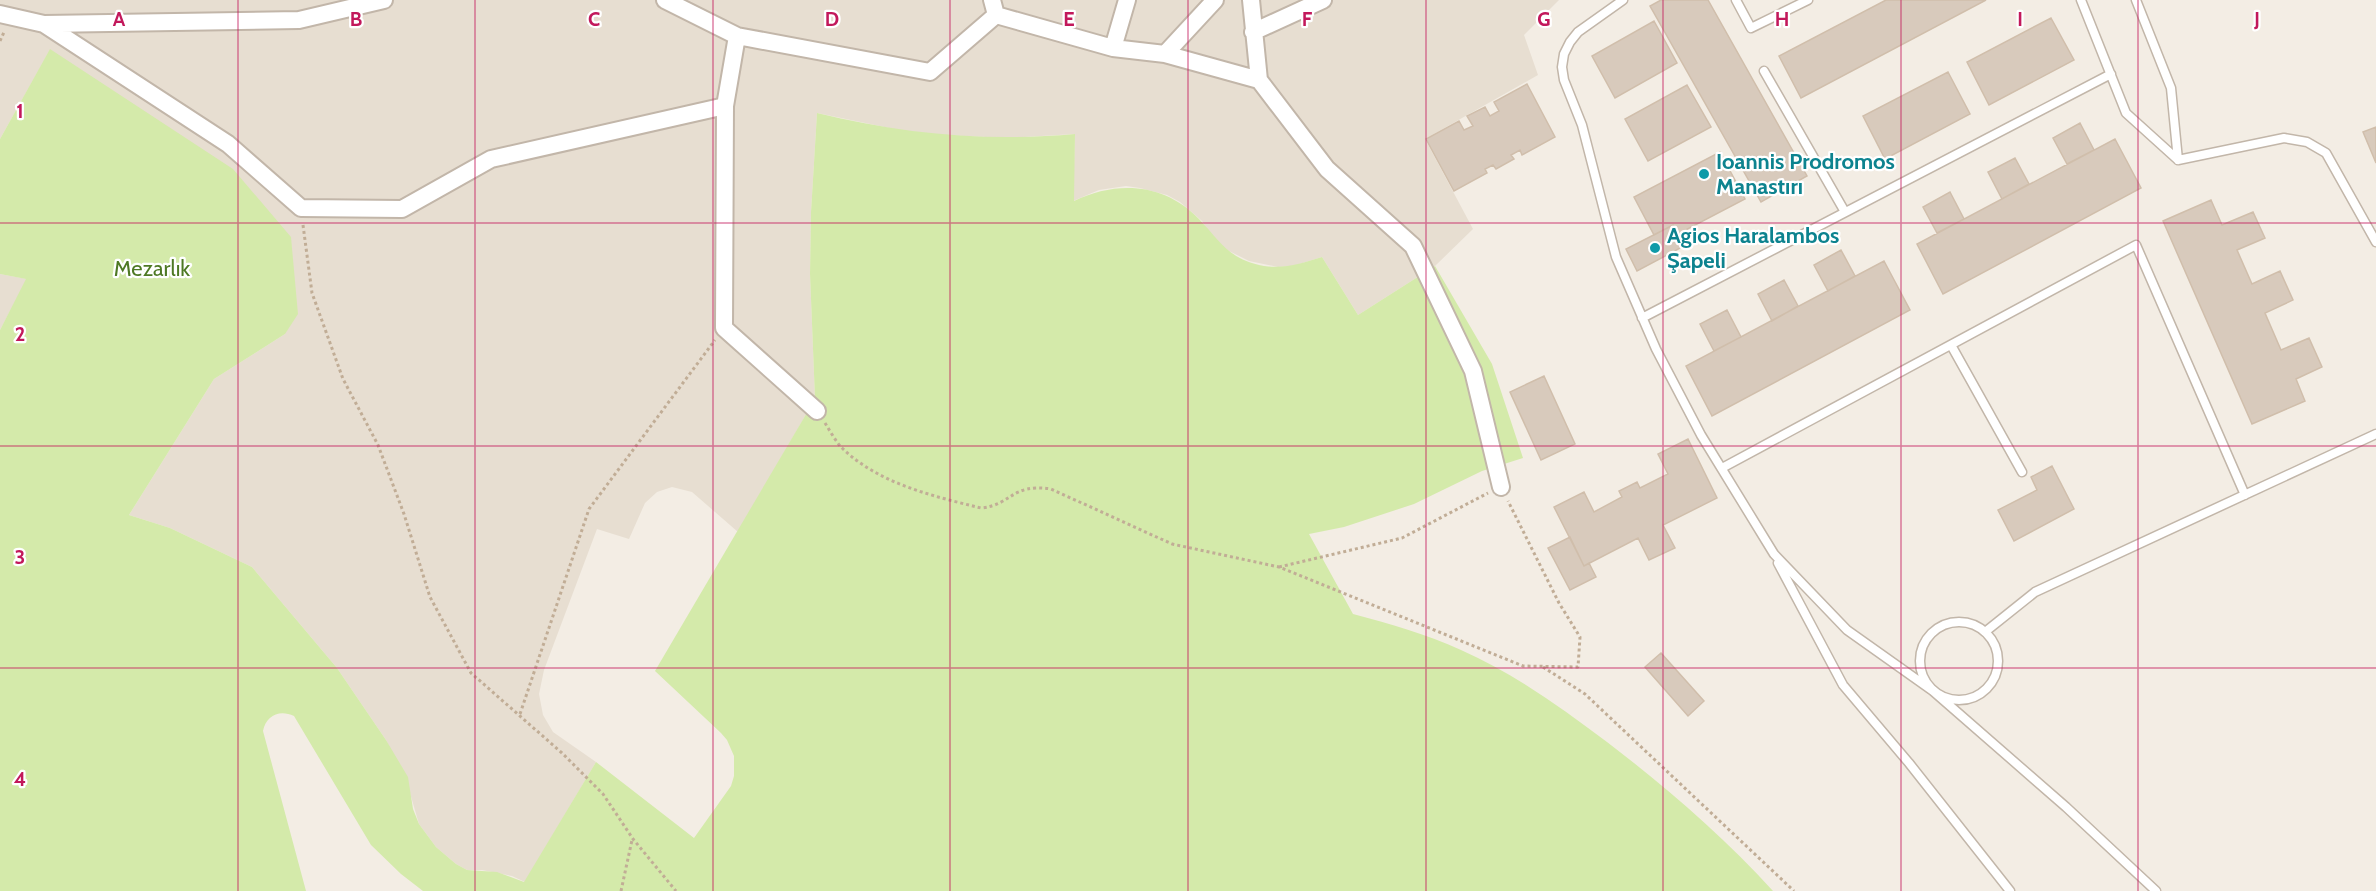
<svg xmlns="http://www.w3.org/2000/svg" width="2376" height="891" font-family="Cabin,sans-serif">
<rect width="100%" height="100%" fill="#f3ede4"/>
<path fill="#e7ded1" d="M0 0H1559L1524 35 1538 75 1425 139 1473 229 1435 266 1358 315 1322 257 1293 266 1278 267 1249 261 1225 249 1208 231 1202 221 1180 202 1167 195 1140 188 1126 186 1099 190 1073 201 1075 134 1008 138 941 135 899 130 817 113 811 212 810 274 815 399 738 532 692 492 672 487 657 492 645 503 629 539 597 529 544 670 539 694 543 715 553 732 596 762 525 882 512 876 482 870H467L456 864 436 847 419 824 410 793 386 740 337 668 252 567 170 528 129 515 214 379 285 334 50 50 0 139Z
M0 274 27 279 0 330Z"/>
<path fill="#d4eaaa" d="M50 49 233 169 291 237 298 314 285 334 214 379 129 515 170 528 252 567 337 668 386 740 408 777 413 809 419 824 436 847 456 864 467 870 497 872 524 882 596 762 694 838 731 786 734 776V756L727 740 721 733 655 671 815 399 810 274 811 212 817 113C903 134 987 142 1075 134L1074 201C1117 180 1165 183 1199 219 1221 242 1228 259 1264 266 1285 269 1303 263 1322 257L1358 315 1435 266 1492 364 1523 458 1482 471 1414 504 1344 527 1309 534 1353 614C1390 624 1426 634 1461 650 1515 674 1560 707 1607 742 1666 787 1723 836 1773 891H423L401 874 371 845 294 716C279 709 266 716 263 731L306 891H0V330L26 279 0 274V139Z"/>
<path fill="#d8cabc" stroke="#d0beab" stroke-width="1.5" d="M1661 0H1708L1807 176 1761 202 1650 6Z
M1886 0H1986L1801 98 1779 56Z
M2051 18 2074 60 1989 105 1967 62Z
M1654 21 1677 63 1615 98 1592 56Z
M1948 72 1970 114 1885 159 1863 116Z
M1527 84 1555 137 1522 155 1520 150 1511 155 1514 159 1496 169 1493 165 1485 169 1487 173 1454 191 1426 139 1459 121 1464 130 1473 126 1467 116 1485 107 1490 116 1499 111 1494 102Z
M1687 85 1711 127 1648 161 1625 119Z
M2080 123 2094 150 2067 164 2053 138Z
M2376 127V163L2363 132Z
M2115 139 2141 188 1943 294 1917 244Z
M1720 152 1745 199 1678 234 1673 225 1654 235 1634 197Z
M2015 158 2029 184 2002 199 1988 172Z
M1950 192 1964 219 1937 233 1923 207Z
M2211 200 2222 225 2253 212 2265 238 2237 250 2252 284 2280 271 2293 300 2265 313 2281 350 2309 338 2322 367 2296 379 2305 401 2252 424 2163 221Z
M1673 225 1684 246 1637 271 1626 249Z
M1841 250 1855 276 1828 291 1814 265Z
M1884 261 1910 310 1712 416 1686 366Z
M1784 280 1798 306 1772 321 1758 294Z
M1727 310 1741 337 1714 351 1700 324Z
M1544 376 1575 444 1541 460 1510 392Z
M1688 439 1717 498 1663 525 1675 548 1649 560 1638 538 1584 566 1554 507 1584 492 1594 512 1622 497 1619 491 1637 482 1640 488 1668 474 1658 454Z
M2052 466 2074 509 2014 541 1998 510 2037 490 2031 477Z
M1570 537 1584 566 1589 563 1596 577 1570 590 1548 548Z
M1661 653 1704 701 1688 716 1645 667Z"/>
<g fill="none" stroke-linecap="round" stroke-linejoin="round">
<defs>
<path id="service" d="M1623 0 1578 32 1570 42 1564 54 1562 67 1564 80 1582 125 1616 257 1656 349 1701 435 1774 554 1847 630 1933 691 2066 807 2156 891
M1736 0 1751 28 1808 0
M2081 0 2126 113 2178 160
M2136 0 2171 88 2178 160
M1764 71 1845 212
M2178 160 2284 138 2307 142 2326 153 2376 242
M1642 318 2111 74
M1951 345 2022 472
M1722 468 2136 245 2245 495
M1778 563 1843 685 1909 763 2010 891
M1920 661a39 39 0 1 1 78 0a39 39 0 1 1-78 0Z
M1985 632 2035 592 2376 434"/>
<path id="minor" d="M665 0 737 36 725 106 724 328 817 411
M992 0 996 15 1113 48 1165 54 1259 80 1327 169 1413 246 1473 371 1501 487
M1251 0 1259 80
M0 14 44 24 228 144 301 208 402 209 491 159 725 106
M44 24 299 20 384 0
M1253 32 1323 0
M737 36 930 72 996 15
M1113 48 1127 0
M1165 54 1215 0"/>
</defs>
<use href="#service" stroke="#c2b6a9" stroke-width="11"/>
<use href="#minor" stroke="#c2b6a9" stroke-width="20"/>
<path stroke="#c1ad96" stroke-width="3" stroke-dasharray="3 3" stroke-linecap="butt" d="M0 41 4 32
M303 225 312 293 343 379 378 445 404 514 430 597 471 673 562 753 603 794 633 839 676 891
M825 423C830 431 835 440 841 447 877 483 932 496 981 508 1012 505 1011 483 1051 489L1172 544 1279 567 1523 666 1578 667 1580 637 1559 603 1508 501
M1279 567 1402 538 1488 493
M1543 667 1585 694 1794 891
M520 714 589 509 715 340
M621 891 632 840"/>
<use href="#service" stroke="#fff" stroke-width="8"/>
<use href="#minor" stroke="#fff" stroke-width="16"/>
</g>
<path fill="none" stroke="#c2185b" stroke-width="1.5" stroke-opacity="0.55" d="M238 0V891M475 0V891M713 0V891M950 0V891M1188 0V891M1426 0V891M1663 0V891M1901 0V891M2138 0V891M0 223H2376M0 446H2376M0 668H2376"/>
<g fill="#0f9aa8" stroke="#fff" stroke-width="2">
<circle cx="1704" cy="174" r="6"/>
<circle cx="1655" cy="248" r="6"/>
</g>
<g text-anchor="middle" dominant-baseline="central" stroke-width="4.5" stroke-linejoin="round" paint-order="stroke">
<g font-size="22" font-weight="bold" fill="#0d838f" stroke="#fff" text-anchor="start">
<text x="1716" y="161">Ioannis Prodromos<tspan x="1716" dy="25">Manastırı</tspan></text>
<text x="1667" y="235">Agios Haralambos<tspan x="1667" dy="25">Şapeli</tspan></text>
</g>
<g font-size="22" fill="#4e7924" stroke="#fff">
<text x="152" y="268">Mezarlık</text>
</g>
</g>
<g font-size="20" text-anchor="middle" font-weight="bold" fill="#c2185b" stroke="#fff" stroke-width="4.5" stroke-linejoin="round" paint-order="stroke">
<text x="119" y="26">A</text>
<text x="356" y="26">B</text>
<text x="594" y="26">C</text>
<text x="832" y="26">D</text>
<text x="1069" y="26">E</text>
<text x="1307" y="26">F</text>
<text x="1544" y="26">G</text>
<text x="1782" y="26">H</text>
<text x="2020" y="26">I</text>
<text x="2257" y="26">J</text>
<text x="20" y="118">1</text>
<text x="20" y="341">2</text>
<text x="20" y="564">3</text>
<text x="20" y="786">4</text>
</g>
</svg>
